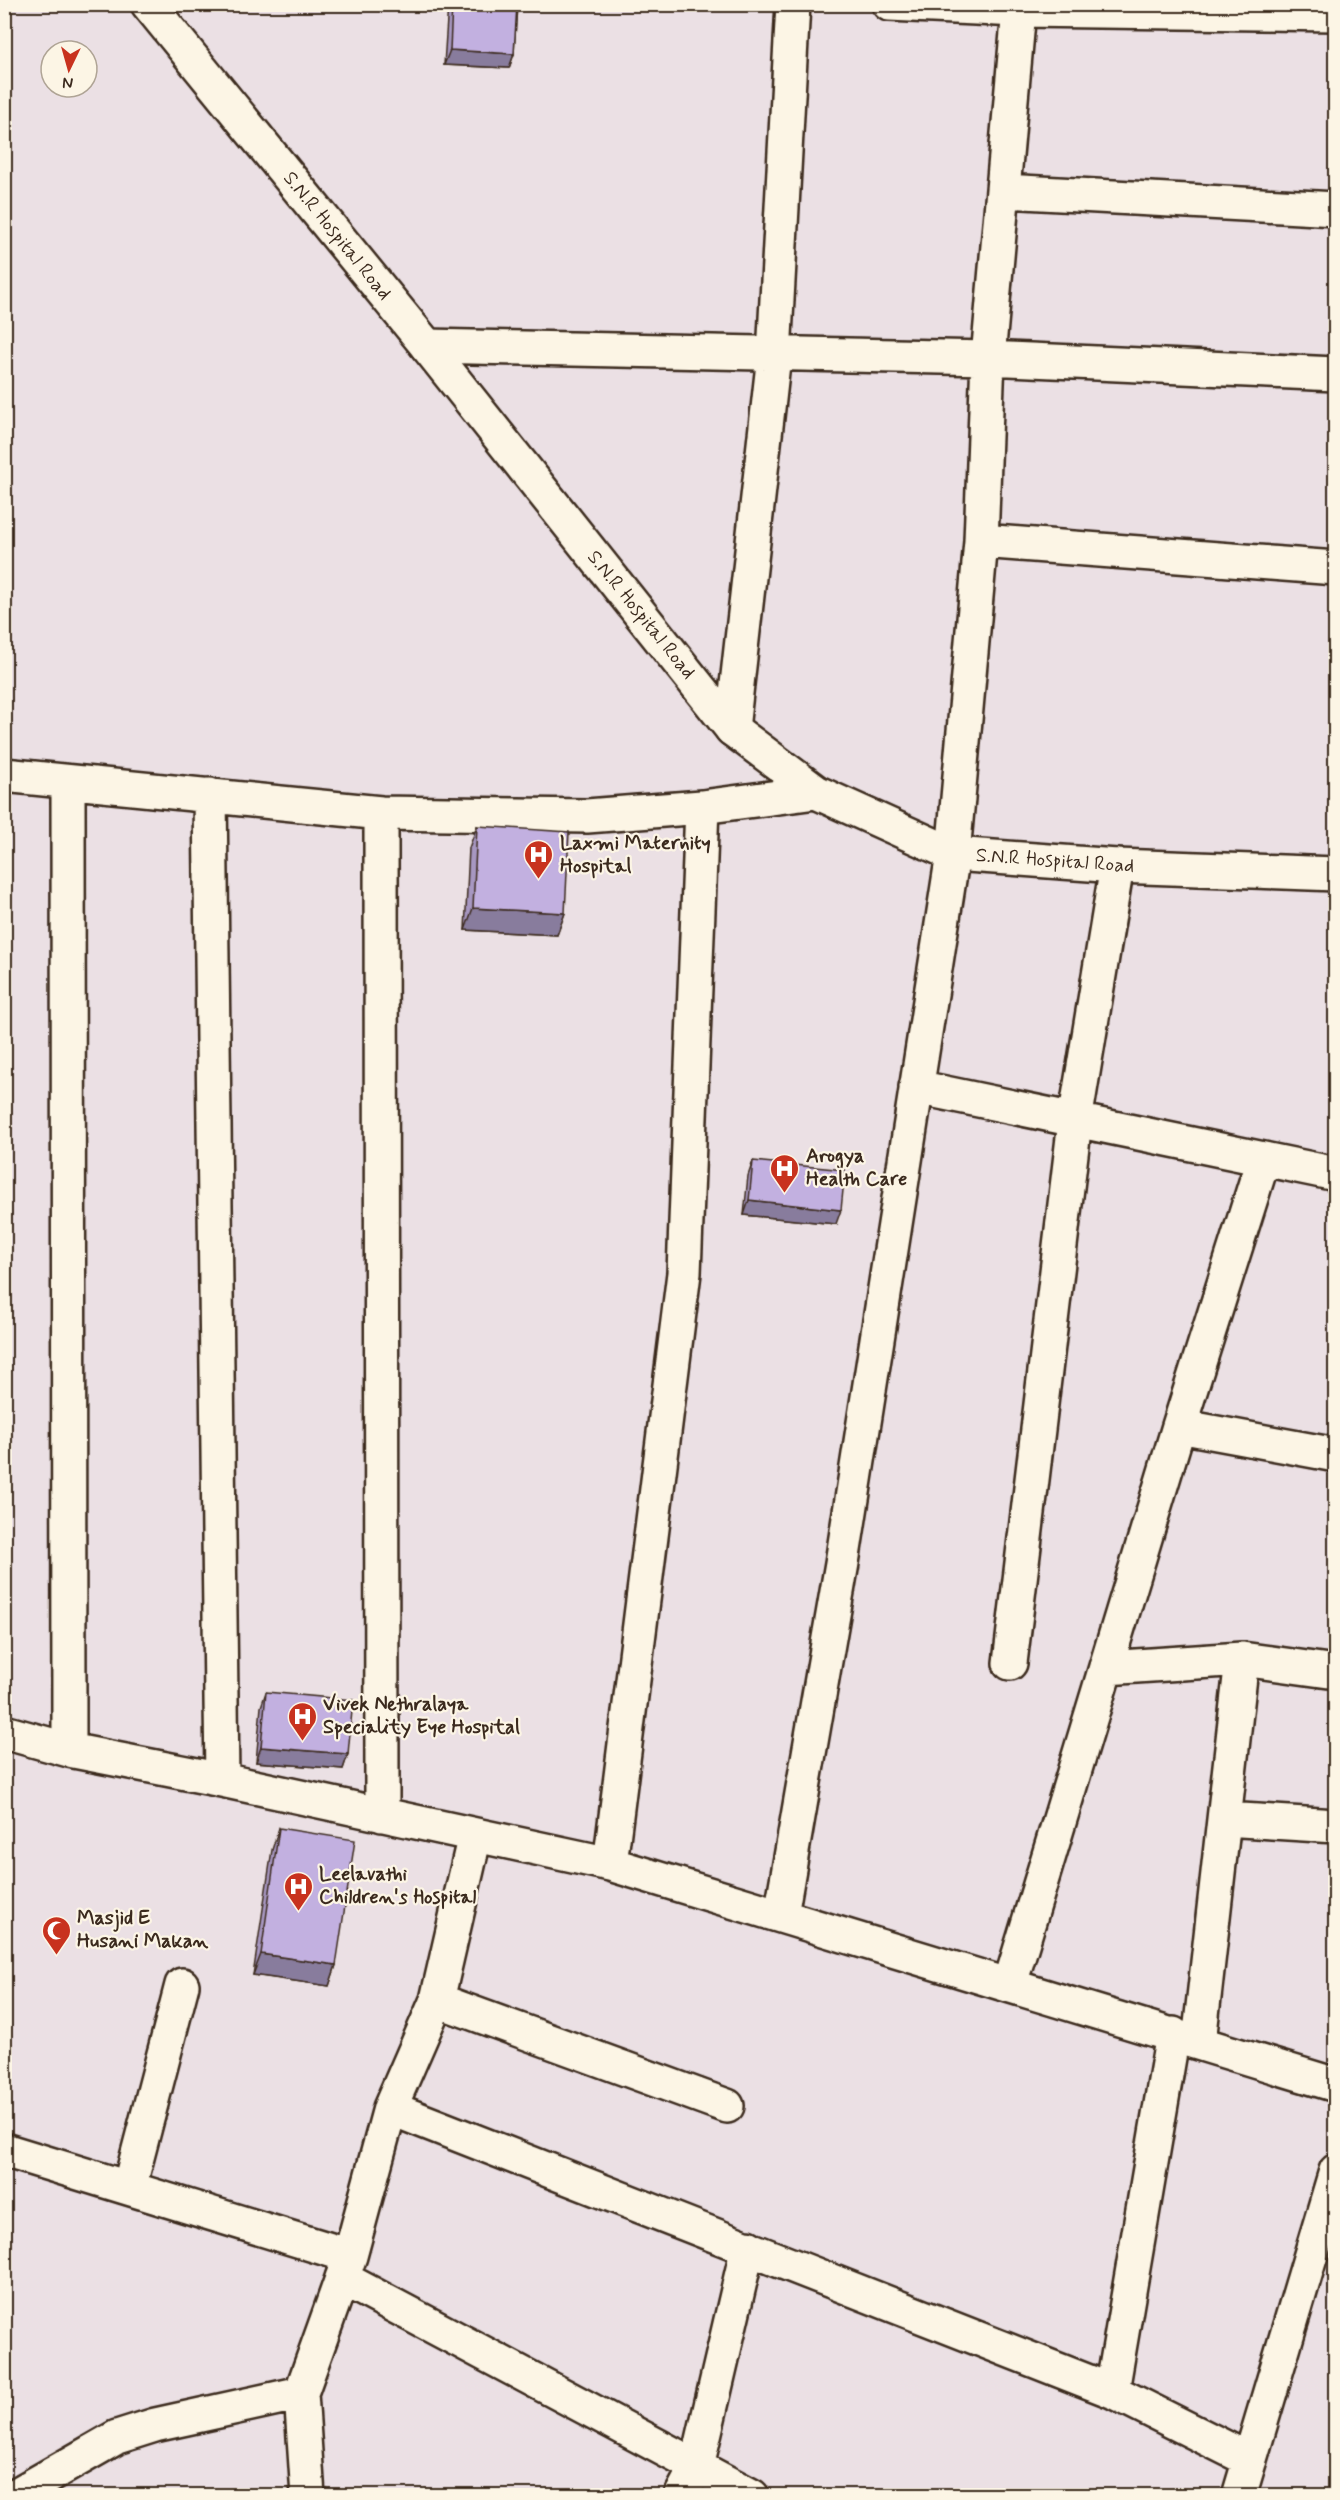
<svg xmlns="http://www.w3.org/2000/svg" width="1340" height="2500" font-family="Mynerve,sans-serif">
<rect width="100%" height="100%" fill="#ebe0e4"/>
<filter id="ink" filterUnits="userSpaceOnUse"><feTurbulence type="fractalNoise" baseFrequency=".0167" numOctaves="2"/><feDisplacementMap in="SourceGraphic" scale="12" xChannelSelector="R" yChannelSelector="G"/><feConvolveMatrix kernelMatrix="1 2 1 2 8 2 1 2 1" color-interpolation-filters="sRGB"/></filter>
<g filter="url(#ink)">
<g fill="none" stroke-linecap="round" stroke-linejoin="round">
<defs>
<path id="minor" d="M889 4 1019 10V4
M1003 191 1336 209
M427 346 988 358 1019 10 1336 14
M1336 374 988 358 981 541 1336 568
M732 729 774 355 793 4
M4 775 381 813 587 816 702 807 816 792
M68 782 69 1750
M210 795 222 1780
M381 813 382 1815
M916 1087 1336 1174
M1179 1426 1336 1455
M1010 1663 1075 1121 1117 866
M1106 1668 1242 1659 1336 1672
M4 1732 69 1750 222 1780 610 1864 1336 2085
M1225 1819 1336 1826
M610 1864 684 1273 702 807
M781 1915 842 1563 953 854 981 541
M1010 1984 1179 1426 1263 1160
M437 2000 727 2106
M1199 2042 1242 1659
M390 2108 1112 2391 1250 2460
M4 2150 350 2256
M129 2188 182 1985
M342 2278 752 2496
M1112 2391 1173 2034
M14 2496 117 2437 155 2425 301 2393
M308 2496 301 2393 350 2256 390 2108 437 2000 475 1835
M681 2496 697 2466 748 2247
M1239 2496 1336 2171"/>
<path id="secondary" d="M148 4 427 346 732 729 816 792 953 854 1117 866 1336 874"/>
</defs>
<use href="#minor" stroke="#3b2a1e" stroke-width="38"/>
<use href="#secondary" stroke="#3b2a1e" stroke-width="38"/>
<use href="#minor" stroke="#fcf5e5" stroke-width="33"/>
<use href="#secondary" stroke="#fcf5e5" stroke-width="33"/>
</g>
<path fill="#a797c1" stroke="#3b2a1e" stroke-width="1.5" d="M448 4H517L514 54 509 68 444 65Z
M477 826 565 913 557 935 465 930 469 848Z
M753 1161 836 1224 744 1215 748 1176Z
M266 1692 348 1754 343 1769 256 1762 261 1707Z
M279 1828 336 1965 329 1986 253 1975 272 1850Z"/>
<path fill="#887b9d" stroke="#3b2a1e" stroke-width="1.5" d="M450 50 514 54 509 68 444 65Z
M473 908 565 913 557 935 465 930Z
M749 1200 841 1210 836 1224 744 1215Z
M261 1747 348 1754 343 1769 256 1762Z
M261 1954 336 1965 329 1986 253 1975Z"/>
<path fill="#c2b0e0" stroke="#3b2a1e" stroke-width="1.5" d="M452 4H517L514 54 450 50Z
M477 826 569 832 565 913 473 908Z
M753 1161 845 1170 841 1210 749 1200Z
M266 1692 353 1700 348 1754 261 1747Z
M279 1828 355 1840 336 1965 261 1954Z"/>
</g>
<defs>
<symbol id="hospital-pin" viewBox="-11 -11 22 30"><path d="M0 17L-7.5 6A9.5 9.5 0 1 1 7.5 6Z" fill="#c8321e" stroke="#fcf5e5"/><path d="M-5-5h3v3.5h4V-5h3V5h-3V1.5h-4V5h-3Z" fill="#fff"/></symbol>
<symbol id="mosque-pin" viewBox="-11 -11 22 30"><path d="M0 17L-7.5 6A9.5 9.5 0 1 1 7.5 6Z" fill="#c8321e" stroke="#fcf5e5"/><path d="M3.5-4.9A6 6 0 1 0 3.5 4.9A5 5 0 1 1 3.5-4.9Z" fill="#fff"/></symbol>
</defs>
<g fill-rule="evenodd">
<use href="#hospital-pin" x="522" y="838" width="33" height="45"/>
<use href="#hospital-pin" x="768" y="1152" width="33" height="45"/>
<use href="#hospital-pin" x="286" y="1700" width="33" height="45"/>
<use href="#hospital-pin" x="282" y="1870" width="33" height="45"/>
<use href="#mosque-pin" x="40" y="1914" width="33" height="45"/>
</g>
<g text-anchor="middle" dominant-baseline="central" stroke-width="4.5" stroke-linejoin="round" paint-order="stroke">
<g font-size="20" fill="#3b2a1e" stroke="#fcf5e5">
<text transform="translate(337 236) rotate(51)">S.N.R Hospital Road</text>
<text transform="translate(641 615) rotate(51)">S.N.R Hospital Road</text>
<text transform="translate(1055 861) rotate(4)">S.N.R Hospital Road</text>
</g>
<g font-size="20" font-weight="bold" fill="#3b2a1e" stroke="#fcf5e5" text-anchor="start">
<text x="560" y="843">Laxmi Maternity<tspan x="560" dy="23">Hospital</tspan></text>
<text x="806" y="1156">Arogya<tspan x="806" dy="23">Health Care</tspan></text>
<text x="323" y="1704">Vivek Nethralaya<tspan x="323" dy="23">Speciality Eye Hospital</tspan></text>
<text x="319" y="1874">Leelavathi<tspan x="319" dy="23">Children's Hospital</tspan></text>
<text x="77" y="1918">Masjid E<tspan x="77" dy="23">Husani Makan</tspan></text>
</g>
</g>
<rect width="1340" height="2500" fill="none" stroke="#fcf5e5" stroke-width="24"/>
<rect x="12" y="12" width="1316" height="2476" fill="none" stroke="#3b2a1e" stroke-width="2" filter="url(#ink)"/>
<g transform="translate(69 69) rotate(185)"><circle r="28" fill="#fcf5e5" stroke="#afa495" stroke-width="1.5"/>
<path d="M0-4.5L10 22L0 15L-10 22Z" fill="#c8321e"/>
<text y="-9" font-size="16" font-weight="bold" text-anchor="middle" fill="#3b2a1e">N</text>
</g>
</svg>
